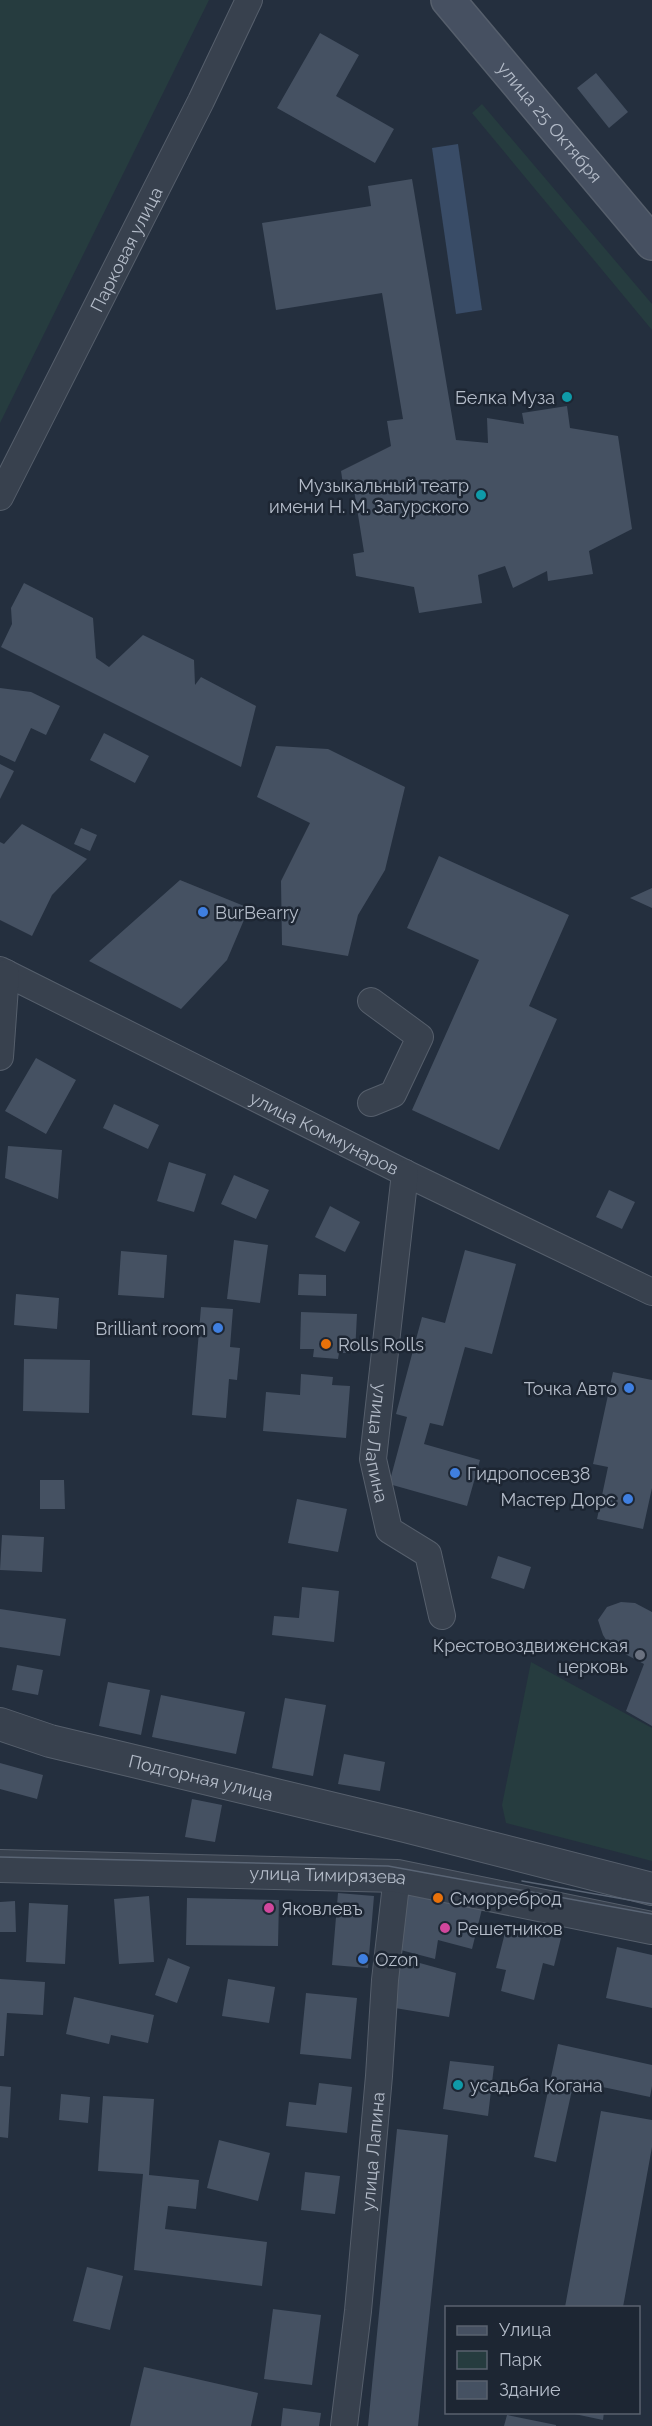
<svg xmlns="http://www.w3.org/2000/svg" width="652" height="2426" font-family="Raleway,sans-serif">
<rect width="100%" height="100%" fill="#242f3e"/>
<path fill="#263c3f" d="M0 0H209L0 423Z
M482 104 652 304V330L472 113Z
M531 1662 652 1728V1861L506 1823 502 1805Z"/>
<path fill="#394c67" d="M458 144 482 310 456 314 432 148Z"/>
<path fill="#455162" d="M320 33 359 55 336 96 394 129 375 163 277 108Z
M596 73 628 112 609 128 577 88Z
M412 179 456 440 488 443 487 418 524 424 522 413 567 406 570 428 618 436 632 529 589 551 593 574 548 581 547 571 513 588 505 566 478 575 482 603 419 613 414 587 356 576 353 554 364 552 354 490 344 491 341 471 391 446 387 421 403 419 382 293 276 310 262 223 371 206 368 186Z
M24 583 93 618 96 658 109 667 143 635 194 660 195 685 201 677 256 706 241 767 1 647 12 624 11 608Z
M0 688 31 692 60 706 46 735 31 728 15 762 0 755Z
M104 733 149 756 135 783 90 760Z
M276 746 328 749 405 787 385 870 358 915 348 956 282 945 281 881 310 823 257 797Z
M0 764 14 771 0 799Z
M22 824 87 859 52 895 32 936 0 920V842L4 844Z
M81 828 97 835 90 851 74 844Z
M439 856 569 915 529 1006 557 1019 499 1150 412 1110 479 960 407 928Z
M180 880 249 908 227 960 181 1009 89 961Z
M652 888V908L630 898Z
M36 1058 76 1080 46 1134 5 1111Z
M114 1104 159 1125 148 1149 103 1128Z
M8 1146 62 1150 58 1199 5 1178Z
M169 1162 206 1174 194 1212 157 1201Z
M234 1175 269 1190 256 1219 221 1204Z
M609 1190 635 1202 622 1229 596 1217Z
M330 1206 360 1222 345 1252 315 1237Z
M234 1240 268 1245 260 1303 227 1299Z
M465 1250 516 1264 492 1354 465 1347 443 1426 430 1423 424 1444 480 1460 467 1506 389 1484 407 1417 396 1414 422 1317 445 1323Z
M121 1251 167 1255 164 1298 118 1295Z
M299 1274 326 1275V1296L298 1295Z
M16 1294 59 1298 57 1329 14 1325Z
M201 1307 233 1309 230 1347 240 1348 237 1380 229 1379 226 1418 192 1415Z
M301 1312 357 1314 355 1353H339L338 1359 313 1357 314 1349H300Z
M24 1359 90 1360 89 1413 23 1411Z
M613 1372 652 1380V1488L643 1529 597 1519 608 1467 593 1464Z
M301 1374 333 1377 332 1385 350 1386 346 1438 263 1431 266 1392 300 1395Z
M40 1480H64L65 1509H40Z
M297 1499 347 1509 338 1552 288 1543Z
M2 1535 44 1537 42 1572 0 1570Z
M498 1556 531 1567 524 1589 491 1578Z
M302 1587 339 1591 334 1642 272 1635 274 1616 299 1618Z
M621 1602 635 1603 652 1612V1726L626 1711 644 1664 610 1646 603 1635 598 1620 607 1607Z
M0 1609 66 1619 60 1656 0 1647Z
M17 1665 43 1670 38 1695 12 1690Z
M108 1682 150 1690 141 1735 99 1726Z
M161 1695 245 1712 236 1754 152 1737Z
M285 1698 326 1705 313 1776 272 1768Z
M344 1754 385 1762 380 1791 338 1784Z
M0 1763 43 1775 37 1799 0 1789Z
M192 1799 222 1805 215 1842 185 1837Z
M405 1891 482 1909 472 1949 438 1940 435 1959 393 1948Z
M338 1893 374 1896 368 1968 332 1965Z
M149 1896 154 1962 119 1964 114 1899Z
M187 1898 279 1900 278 1946 186 1945Z
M15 1901 16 1932H0V1902Z
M29 1903 68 1905 65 1964 26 1962Z
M507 1925 561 1938 554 1966 543 1963 534 2000 501 1991 506 1970 496 1968Z
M617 1947 652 1955V2008L606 1998Z
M398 1957 456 1973 449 2017 389 2007Z
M168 1958 190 1967 177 2003 155 1995Z
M0 1979 45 1982 43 2015 7 2013 4 2056H0Z
M228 1979 275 1987 269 2023 222 2016Z
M306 1993 357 1998 351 2059 300 2054Z
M74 1997 154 2015 148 2043 111 2035 109 2044 66 2034Z
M558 2044 652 2065V2086L650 2097 574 2081 556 2162 534 2157Z
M450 2061 494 2066 488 2116 443 2109Z
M319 2083 352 2087 347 2133 286 2126 289 2102 316 2105Z
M0 2086 11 2087 8 2138 0 2137Z
M61 2094 90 2097 88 2123 59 2120Z
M103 2096 154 2099 149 2175 199 2180 196 2209 168 2206 165 2229 267 2242 262 2286 134 2270 143 2174 98 2171Z
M601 2111 652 2120V2147L623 2307H565Z
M397 2129 448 2135 418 2426H368Z
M219 2140 270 2153 258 2201 207 2188Z
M305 2172 340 2176 335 2214 301 2210Z
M87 2267 123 2276 110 2330 73 2321Z
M273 2309 321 2315 312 2385 264 2379Z
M144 2367 258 2393 251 2426H130Z
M283 2408 321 2413 319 2426H281Z
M565 2412H604L603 2420Z
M507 2415 556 2425V2426H504Z"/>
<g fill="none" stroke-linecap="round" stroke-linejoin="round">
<defs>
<g id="minor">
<path id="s1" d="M0 497 201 101 249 0"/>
<path id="s2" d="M0 970 405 1173 652 1292"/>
<path d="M371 1001 420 1037 393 1094 371 1103"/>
<path d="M0 1057 6 973"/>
<path id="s3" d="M405 1173 373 1459 389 1530 428 1554 442 1616"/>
<path id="s4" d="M344 2426 358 2311 379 2076 385 1980 397 1876"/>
</g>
<g id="tertiary">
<path id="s5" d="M0 1724 50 1741 405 1826 652 1889"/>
<path id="s6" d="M0 1866 397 1876 652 1928"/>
</g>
<g id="secondary">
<path id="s7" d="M448 0 652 243"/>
</g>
</defs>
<use href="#minor" stroke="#565f6c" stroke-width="28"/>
<use href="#tertiary" stroke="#565f6c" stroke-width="34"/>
<use href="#secondary" stroke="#565f6c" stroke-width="36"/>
<use href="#minor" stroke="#38414e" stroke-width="26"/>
<use href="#tertiary" stroke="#38414e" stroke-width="32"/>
<use href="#secondary" stroke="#465061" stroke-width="33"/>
<path stroke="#5a6575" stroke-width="1.5" d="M0 1857 388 1866 652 1914
M522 1881 652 1904"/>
</g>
<g fill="#0f9aa8" stroke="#1d2633" stroke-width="2">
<circle cx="567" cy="397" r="6"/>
<circle cx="481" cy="495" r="6"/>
<circle cx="458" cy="2085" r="6"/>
</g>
<g fill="#3f7fe0" stroke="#1d2633" stroke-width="2">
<circle cx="203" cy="912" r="6"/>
<circle cx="218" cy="1328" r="6"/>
<circle cx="629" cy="1388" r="6"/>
<circle cx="455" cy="1473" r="6"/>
<circle cx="628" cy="1499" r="6"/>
<circle cx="363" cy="1959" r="6"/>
</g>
<g fill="#e8710a" stroke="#1d2633" stroke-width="2">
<circle cx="326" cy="1344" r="6"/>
<circle cx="438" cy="1898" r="6"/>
</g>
<circle fill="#6b7280" stroke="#1d2633" stroke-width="2" cx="640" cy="1655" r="6"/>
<g fill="#d1479c" stroke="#1d2633" stroke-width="2">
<circle cx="269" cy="1908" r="6"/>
<circle cx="445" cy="1928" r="6"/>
</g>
<g text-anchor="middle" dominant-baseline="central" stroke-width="5" stroke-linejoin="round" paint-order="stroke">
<g font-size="18" fill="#b4bcc9" stroke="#1d2633">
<text stroke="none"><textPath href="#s7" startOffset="159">улица 25 Октября</textPath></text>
<text stroke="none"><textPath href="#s1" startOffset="278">Парковая улица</textPath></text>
<text stroke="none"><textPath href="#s2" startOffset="363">улица Коммунаров</textPath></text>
<text stroke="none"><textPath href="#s3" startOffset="272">улица Лапина</textPath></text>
<text stroke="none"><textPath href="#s5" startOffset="208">Подгорная улица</textPath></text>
<text stroke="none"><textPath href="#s6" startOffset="328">улица Тимирязева</textPath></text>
<text stroke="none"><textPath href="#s4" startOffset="276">улица Лапина</textPath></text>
</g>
<g font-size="18" fill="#b4bcc9" stroke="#1d2633" text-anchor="start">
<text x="555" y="397" text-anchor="end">Белка Муза</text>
<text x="469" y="485" text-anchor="end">Музыкальный театр<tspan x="469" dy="21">имени Н. М. Загурского</tspan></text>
<text x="215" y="912">BurBearry</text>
<text x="206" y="1328" text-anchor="end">Brilliant room</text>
<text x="338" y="1344">Rolls Rolls</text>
<text x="617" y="1388" text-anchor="end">Точка Авто</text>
<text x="467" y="1473">Гидропосев38</text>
<text x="616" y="1499" text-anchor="end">Мастер Дорс</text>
<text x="628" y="1645" text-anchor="end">Крестовоздвиженская<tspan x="628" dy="21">церковь</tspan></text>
<text x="450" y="1898">Сморреброд</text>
<text x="281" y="1908">Яковлевъ</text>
<text x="457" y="1928">Решетников</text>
<text x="375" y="1959">Ozon</text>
<text x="470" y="2085">усадьба Когана</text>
</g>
</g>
<rect x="445" y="2306" width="195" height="108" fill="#1d2633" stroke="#59626f" stroke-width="1.5"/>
<rect x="457" y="2326" width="30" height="9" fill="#465061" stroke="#59626f" stroke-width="1.5"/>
<text x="499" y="2336" font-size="18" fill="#b4bcc9">Улица</text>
<rect x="457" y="2351" width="30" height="18" fill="#263c3f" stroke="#59626f" stroke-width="1.5"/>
<text x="499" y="2366" font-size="18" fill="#b4bcc9">Парк</text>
<rect x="457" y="2381" width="30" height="18" fill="#455162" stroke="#59626f" stroke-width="1.5"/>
<text x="499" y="2396" font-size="18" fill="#b4bcc9">Здание</text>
</svg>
